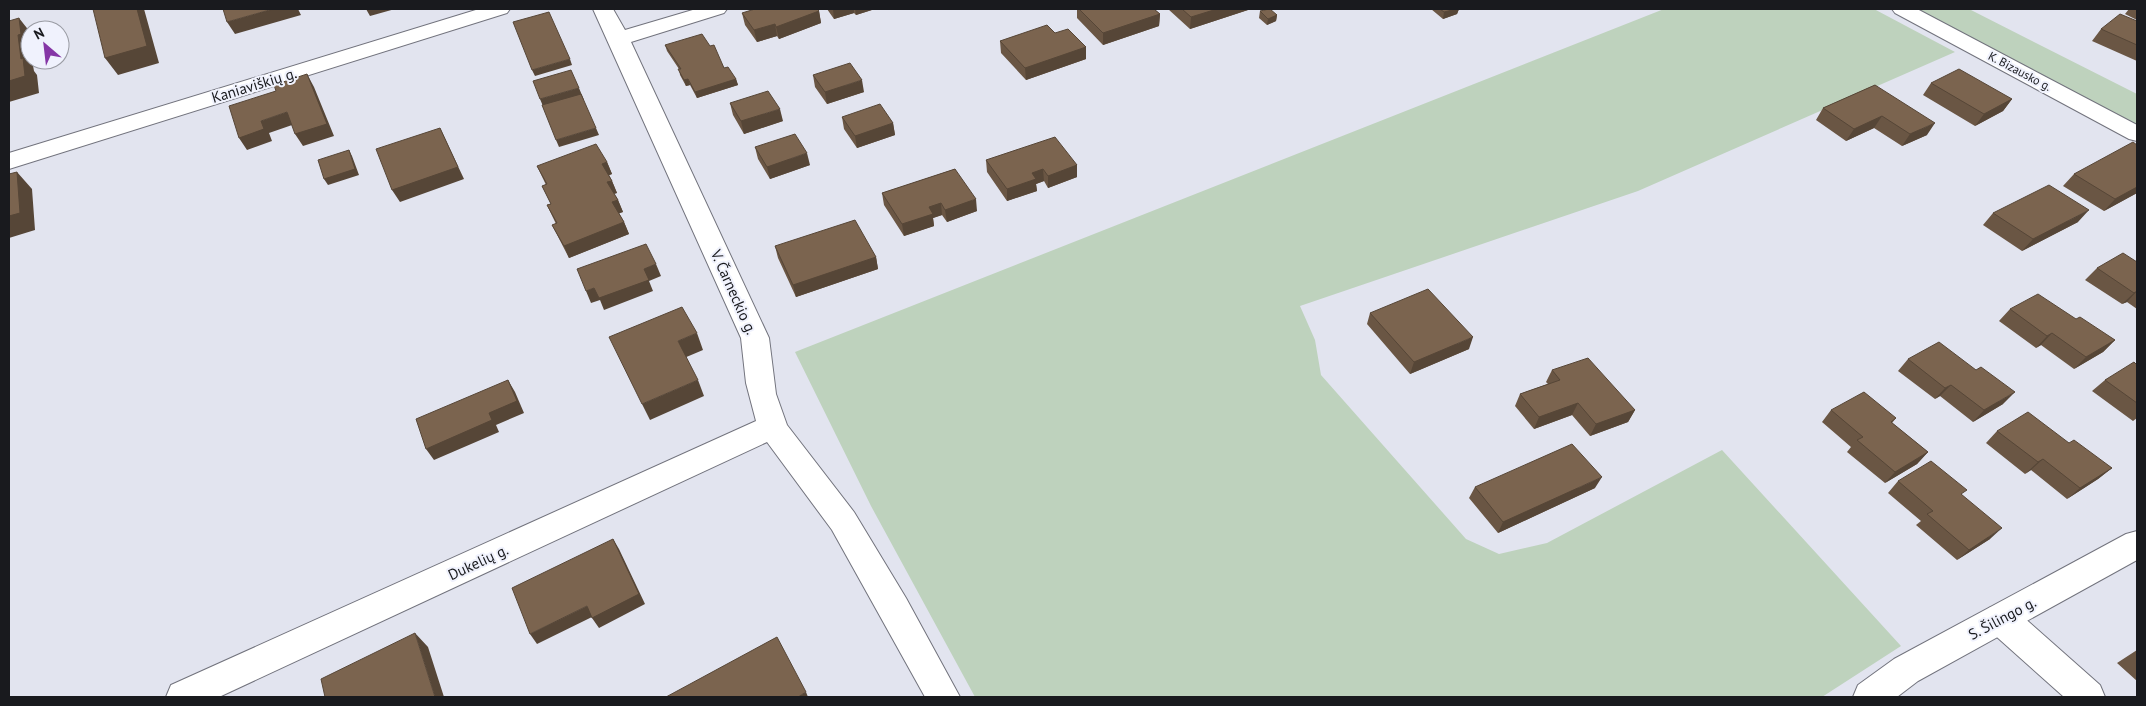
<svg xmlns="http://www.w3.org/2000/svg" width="2146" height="706" font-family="'PT Sans',sans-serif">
<rect width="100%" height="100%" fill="#e2e4ef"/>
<path fill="#bed2bd" d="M1664 9H1874L1955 52 1638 191 1300 306 1315 340 1321 375 1466 539 1499 554 1547 543 1722 450 1901 646 1822 697H975L871 506 795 352Z
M1915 9H1969L2137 94V128Z"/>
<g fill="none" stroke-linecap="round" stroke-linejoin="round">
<defs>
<path id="minor" d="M479 9H510L507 13 9 169V153Z
M593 9H613L625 30 696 9H727L724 13 631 42 769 338 776 394 787 425 854 512 906 598 960 697H925L832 530 767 442 219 697H166L171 685 756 421 746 383 741 338Z
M2001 604 2013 608 2100 685 2105 697H2064L1989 630 1985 619 1989 608Z"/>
<path id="tertiary" d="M1892 9H1917L2137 125V141L2129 139 1895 13Z
M2137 531V560L1918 681 1897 697H1853L1858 685 1894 659 2126 534Z"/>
</defs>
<use href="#minor" stroke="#72737d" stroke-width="2"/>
<use href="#tertiary" stroke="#72737d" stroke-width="2"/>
<use href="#minor" fill="#fff" fill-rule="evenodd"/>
<use href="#tertiary" fill="#fff" fill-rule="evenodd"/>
</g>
<path fill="#6a5644" d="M827 9H875L856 15 854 13 834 19Z
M1077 9H1154L1160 14 1159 26 1103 45 1077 18Z
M1168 9H1251L1190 29Z
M1431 9H1459L1457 14 1443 19Z
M2129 9H2137V20L2125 14Z
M819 11 821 23 779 39 777 36 757 42 745 25 742 13Z
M1260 11 1277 15 1276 21 1267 25 1259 18Z
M2137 21V61L2092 41 2101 29Z
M1055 33 1086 47V59L1026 80 1001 53 1000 41Z
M665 45 710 46 724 68 736 79 738 85 697 98 690 85 686 86 680 75 679 69 667 51Z
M813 75 864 92 827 104 815 87Z
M1931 83 2012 99 2003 111 1975 126 1923 95Z
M1875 85 1927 135 1902 146 1874 128 1846 141 1816 120 1823 108Z
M730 103 783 121 744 134 733 115Z
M842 117 893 123 895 135 857 148 844 129Z
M2137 145V193L2104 211 2063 186 2074 174Z
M755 147 810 165 770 179 758 159Z
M986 160 1077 165V177L1048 188 1044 181 1036 184 1037 191 1007 201 987 172Z
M607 162 612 174 609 175 612 181 617 193 614 194 618 200 623 212 619 213 624 222 629 234 569 258 552 225 556 224 547 205 551 204 542 186 546 185 537 166Z
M955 169 977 211 947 222 942 215 933 218 934 226 904 236 884 205 882 193Z
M1993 213 2078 222 2022 251 1983 225Z
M775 246 876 257 878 269 796 297 778 258Z
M2137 262V309L2127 302 2122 304 2085 280 2097 268Z
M2010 309 2076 319 2115 340 2103 352 2074 369 2041 345 2036 348 1999 321Z
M1370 313 1469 349 1410 374 1367 324Z
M1908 359 2003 404 1973 422 1940 396 1935 399 1898 371Z
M2137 365V418L2133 421 2092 391 2105 380Z
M1552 370 1635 410 1628 422 1590 436 1572 415 1534 429 1515 406 1520 394 1548 384 1546 382Z
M1831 410 1896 418 1892 423 1928 452 1917 464 1885 483 1847 452 1851 447 1822 422Z
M1997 431 2069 443 2112 468 2098 479 2067 499 2031 470 2025 474 1986 443Z
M1898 481 1962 495 1990 539 1957 560 1916 525 1921 521 1888 493Z
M1475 487 1595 488 1498 533 1469 498Z
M2137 650V681L2117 663Z"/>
<path fill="#564637" d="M137 9H144L159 63 118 75 105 58Z
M273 9H298L301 15 235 34 227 22Z
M366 9H395L370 16Z
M833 9H854V13L834 19Z
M855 9H875L856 15Z
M1217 9H1251L1190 29 1191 17Z
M1456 9H1459L1457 14 1443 19 1444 12Z
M819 11 821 23 779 39 776 27Z
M1160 14 1159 26 1103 45V33Z
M1277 15 1276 21 1267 25 1268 19Z
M19 18 30 32V60H32L34 71 37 75 39 93 9 102V81L18 35Z
M775 24 777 36 757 42 754 30Z
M1086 47V59L1026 80 1025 68Z
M570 59 572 65 535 76 532 70Z
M307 74 314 87 334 136 303 146 295 134Z
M688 79 690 85 686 86 684 80Z
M736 79 738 85 697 98 695 92Z
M862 80 864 92 827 104 825 92Z
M579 88 584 100 545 111 540 99Z
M2012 99 2003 111 1975 126 1984 114Z
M780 109 783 121 744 134 741 121Z
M287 112 295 124 269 133 272 141 247 150 239 138 261 121Z
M1882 116 1874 128 1846 141 1854 129Z
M893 123 895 135 857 148 855 136Z
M1935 123 1927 135 1902 146 1910 134Z
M440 128 464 179 400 202 392 190Z
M596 128 599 135 559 147 556 140Z
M349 150 352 156 359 175 328 185 324 179Z
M807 153 810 165 770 179 767 167Z
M607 162 612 174 607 176 602 164Z
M1077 165V177L1048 188V176Z
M1043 169 1044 181 1036 184 1037 191 1007 201V189L1032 173Z
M17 172 32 189 35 230 9 238V216Z
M612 181 617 193 612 194 607 182Z
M2137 187V193L2104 211 2115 199Z
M976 199 977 211 947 222 945 210Z
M618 200 623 212 617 214 612 202Z
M941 203 942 215 933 218 934 226 904 236 902 224 929 207Z
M2089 210 2078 222 2022 251 2033 239Z
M624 222 629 234 569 258 564 246Z
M876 257 878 269 796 297 793 285Z
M656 264 661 276 649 281 653 291 604 310 600 300 591 303 586 291Z
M2137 291 2127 302 2122 304 2134 293Z
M697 333 703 350 684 358 678 341Z
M2052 333 2041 345 2036 348 2047 336Z
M1473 337 1469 349 1410 374 1414 362Z
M2115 340 2103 352 2074 369 2086 357Z
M508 380 515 392 524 413 496 425 499 432 434 460 426 449 489 413Z
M698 380 704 396 650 420 642 404Z
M1951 385 1940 396 1935 399 1945 388Z
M2015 392 2003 404 1973 422 1984 410Z
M1578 403 1572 415 1534 429 1539 417Z
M1635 410 1628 422 1590 436 1596 424Z
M1928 452 1917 464 1885 483 1895 472Z
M2043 459 2031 470 2025 474 2038 462Z
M2112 468 2098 479 2067 499 2080 488Z
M1602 477 1595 488 1498 533 1503 522Z
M2002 528 1990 539 1957 560 1969 550Z
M613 539 619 549 645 604 599 628 592 618Z
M587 606 594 616 537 644 530 634Z
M415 633 428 647 444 697H435Z
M806 692 808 697H798Z"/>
<path fill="#7b644f" stroke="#564637" d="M93 9H137L147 46 105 58Z
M223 9H273L227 22Z
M755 9H817L819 11 776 27 775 24 754 30 742 13Z
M1079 9H1154L1160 14 1103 33Z
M1182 9H1217L1191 17Z
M1269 9H1270L1277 15 1268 19 1260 11Z
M1440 9H1456L1444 12Z
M549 12 570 59 532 70 513 22Z
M2120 14 2137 21V45L2101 29Z
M19 18 21 34 18 35 21 59 23 58 25 76 9 81V21Z
M1047 25 1055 33 1068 29 1086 47 1025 68 1000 41Z
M702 34 710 46 714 45 724 68 728 67 736 79 695 92 688 79 684 80 678 69H681L665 45Z
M850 63 862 80 825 92 813 75Z
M1959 69 2012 99 1984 114 1931 83Z
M571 70 579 88 540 99 533 81Z
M307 74 327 124 295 134 287 112 261 121 264 129 239 138 229 106 276 91 274 85Z
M1875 85 1935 123 1910 134 1882 116 1854 129 1823 108Z
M768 91 780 109 741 121 730 103Z
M581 94 596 128 556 140 542 105Z
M880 104 893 123 855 136 842 117Z
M440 128 458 167 392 190 376 149Z
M795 134 807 153 767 167 755 147Z
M1055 137 1077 165 1048 176 1043 169 1032 173 1036 179 1007 189 986 160Z
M2133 142 2137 145V187L2115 199 2074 174Z
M596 144 607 162 602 164 612 181 607 182 618 200 612 202 624 222 564 246 552 225 557 223 547 205 551 204 542 186 547 184 537 166Z
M349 150 355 169 324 179 318 160Z
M955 169 976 199 945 210 941 203 929 207 933 214 902 224 882 193Z
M17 172 20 213 9 216V174Z
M2049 185 2089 210 2033 239 1993 213Z
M855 220 876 257 793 285 775 246Z
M646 244 656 264 644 269 649 280 599 298 594 288 586 291 577 269Z
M2123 253 2137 262V291L2134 293 2097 268Z
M1428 289 1473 337 1414 362 1370 313Z
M2038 294 2076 319 2080 317 2115 340 2086 357 2052 333 2047 336 2010 309Z
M682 307 697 333 678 341 698 380 642 404 609 337Z
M1939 342 1976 370 1981 367 2015 392 1984 410 1951 385 1945 388 1908 359Z
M1588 358 1635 410 1596 424 1578 403 1539 417 1520 394 1560 380 1552 370Z
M2134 362 2137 365V403L2105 380Z
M508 380 517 401 489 413 492 420 426 449 416 419Z
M1864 392 1896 418 1891 422 1928 452 1895 472 1857 440 1863 437 1831 410Z
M2028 412 2069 443 2074 440 2112 468 2080 488 2043 459 2038 462 1997 431Z
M1572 444 1602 477 1503 522 1475 487Z
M1931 461 1967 490 1961 494 2002 528 1969 550 1927 514 1933 511 1898 481Z
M613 539 639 594 592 618 587 606 530 634 512 588Z
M415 633 435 697H325L321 679Z
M777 637 806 692 798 697H666Z"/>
<g text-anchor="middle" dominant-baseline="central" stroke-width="4" stroke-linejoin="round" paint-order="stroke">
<g font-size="12" fill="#191a1e" stroke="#f0f2fd">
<text transform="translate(2020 71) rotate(28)">K. Bizausko g.</text>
</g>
<g font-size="15" fill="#191a1e" stroke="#f0f2fd">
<text transform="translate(254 85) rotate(-17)">Kaniaviškių g.</text>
<text transform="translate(734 292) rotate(66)">V. Čarneckio g.</text>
<text transform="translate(478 562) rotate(-25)">Dukelių g.</text>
<text transform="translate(2002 618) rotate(-28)">S. Šilingo g.</text>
</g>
</g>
<rect width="2146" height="706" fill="none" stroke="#191a1e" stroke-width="20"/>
<g transform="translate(45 45) rotate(332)"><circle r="24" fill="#f0f2fd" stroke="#9a9ca4"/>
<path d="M0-4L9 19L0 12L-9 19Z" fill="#8536a6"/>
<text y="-8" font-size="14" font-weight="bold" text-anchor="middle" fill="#191a1e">N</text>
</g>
</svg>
